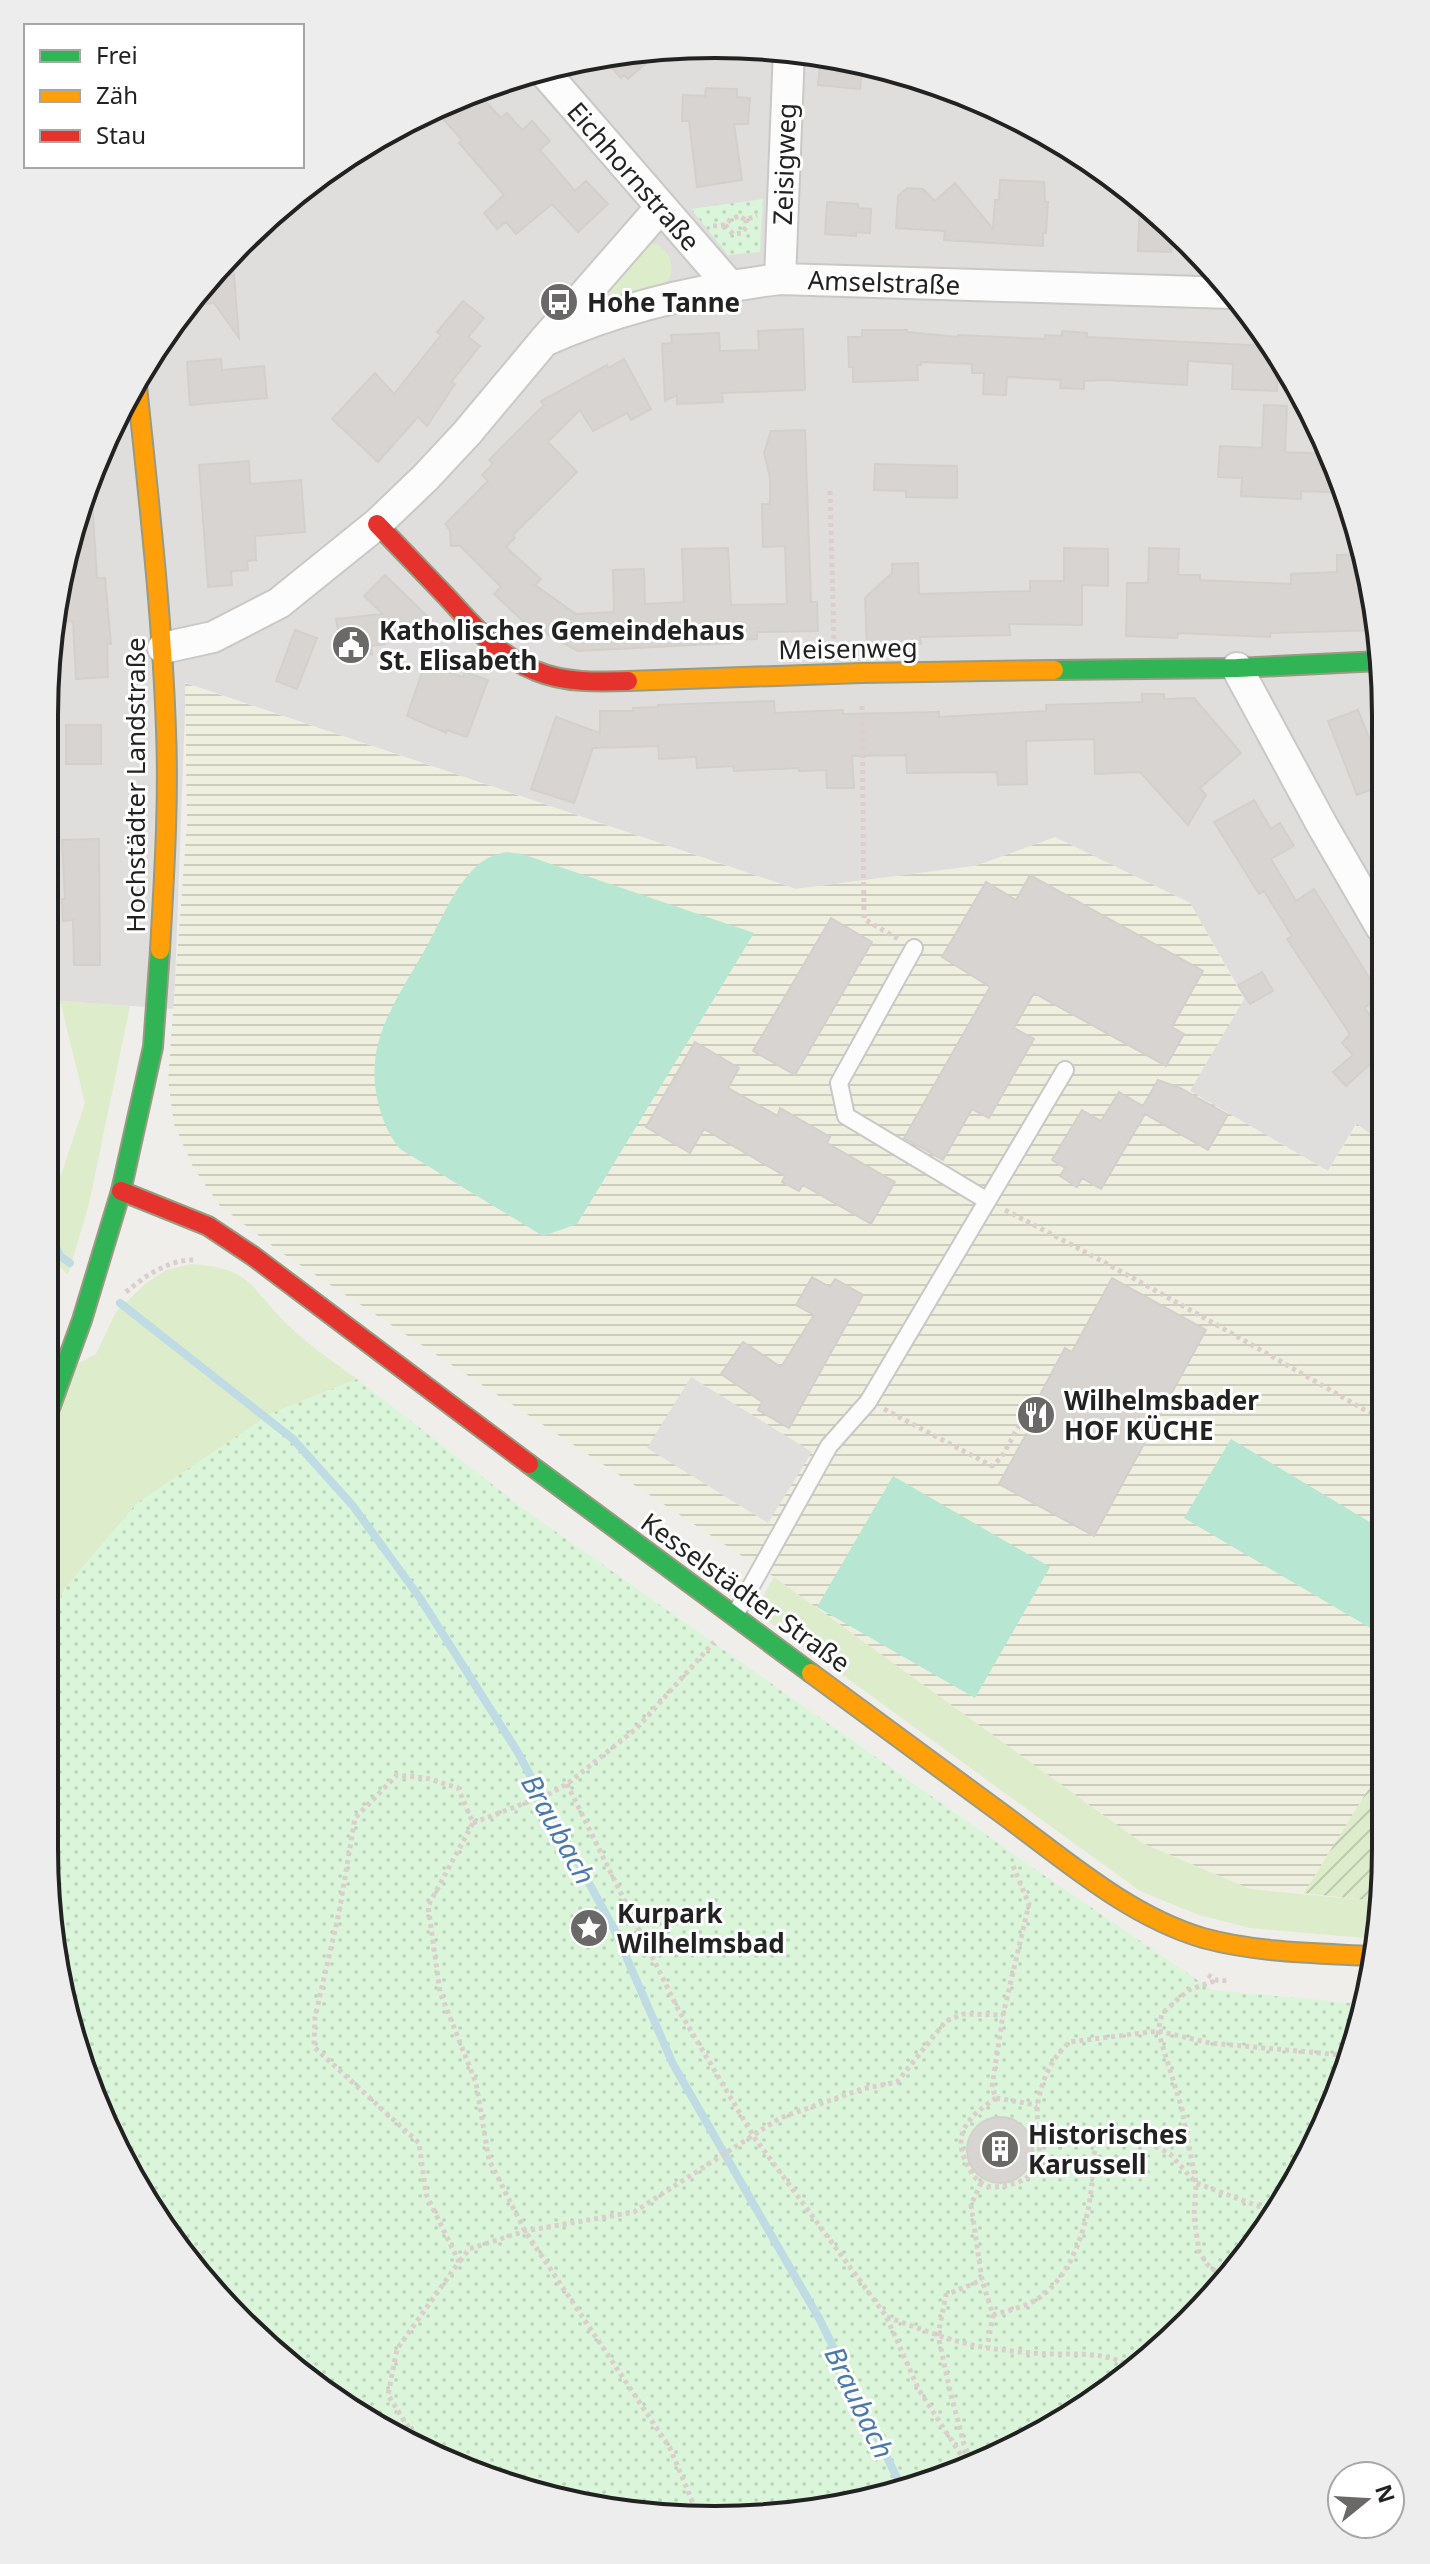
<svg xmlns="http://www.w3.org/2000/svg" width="1430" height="2564" font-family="'Noto Sans',sans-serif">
<defs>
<pattern id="farmland-rules" width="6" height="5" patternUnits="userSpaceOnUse" patternTransform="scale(2)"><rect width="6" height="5" fill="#efefdf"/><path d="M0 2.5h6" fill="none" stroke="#cdcdbf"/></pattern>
<pattern id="park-dots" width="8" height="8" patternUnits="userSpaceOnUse" patternTransform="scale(2)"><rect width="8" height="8" fill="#daf5da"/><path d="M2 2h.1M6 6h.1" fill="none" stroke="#bbd2bb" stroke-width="1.8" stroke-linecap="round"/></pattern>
<pattern id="garden-furrows" width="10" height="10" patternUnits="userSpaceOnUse" patternTransform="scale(2)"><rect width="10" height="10" fill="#ddeccb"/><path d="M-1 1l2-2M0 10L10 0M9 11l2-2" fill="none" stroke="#bdcaae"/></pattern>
</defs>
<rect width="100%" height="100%" fill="#f0eeeb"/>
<path fill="#dfdedc" d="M672 45 803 50 931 80 1051 134 1189 240 1273 343 1350 499 1380 628 1382 1143 1356 1124 1328 1171 1189 1091 1244 999 1237 985 1190 903 1056 838 975 866 796 889 186 683 174 1009 60 1001 45 950V672L67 541 134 379 211 272 307 182 419 113 542 67Z"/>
<path fill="url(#farmland-rules)" d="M185 683 796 889 975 866 1055 837 1190 903 1244 999 1190 1091 1328 1171 1357 1124 1382 1143 1384 1764 1304 1893 1250 1889 1142 1843 774 1577 282 1253 220 1206 193 1167 174 1124 168 1080 187 823Z"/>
<path fill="#ddeccb" d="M649 243C653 244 658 244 661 247 673 256 676 276 663 285 649 294 624 297 608 294L605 284Z
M60 1001 130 1006 89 1204 68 1275 50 1257 45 1243V1156L60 1178 85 1103Z
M191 1264C252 1268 249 1287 288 1325 308 1345 334 1362 357 1379L270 1414 44 1636V1444L75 1365 96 1354 116 1312 145 1284 166 1270Z
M774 1577 1142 1843 1250 1889 1383 1902 1375 1939 1250 1928 1199 1915 1140 1891 760 1615V1602Z"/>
<path fill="url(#park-dots)" d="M763 199 760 252 728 255 691 209Z
M357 1379 525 1510 1029 1865 1212 1990 1363 2004 1351 2064 1296 2185 1157 2354 971 2469 758 2519 541 2497 342 2407 182 2257 79 2064 44 1849V1636L64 1589 137 1503 270 1414Z"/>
<path fill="url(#garden-furrows)" d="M1384 1764 1385 1892 1383 1902 1304 1893Z"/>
<path fill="#b7e6d2" d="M507 852 522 854 754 933 577 1224 543 1236 400 1149C378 1122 369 1078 378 1044 387 1009 410 977 427 946 442 919 455 884 479 864 487 857 497 854 507 852Z
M1231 1439 1383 1530 1384 1636 1184 1518Z
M893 1476 1050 1567 975 1698 817 1607Z"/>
<path fill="#e0dfde" d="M691 1377 812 1452 768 1523 647 1448Z"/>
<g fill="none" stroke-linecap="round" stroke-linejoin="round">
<path stroke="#bfdbe3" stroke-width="8" d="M45 1223 60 1256 70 1263
M120 1303 293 1439 353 1506 420 1598 517 1751 614 1929 673 2064 820 2320 901 2486"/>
</g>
<path fill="#d7d4d2" stroke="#d3d0cc" stroke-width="2" d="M654 48 642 59 646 63 628 79 624 75 621 78 602 57Z
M821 54 863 64 860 89 818 85Z
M706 88 737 89V97L750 98 748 124H734L742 180 697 187 689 121H682L683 95 705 96Z
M476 91 501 118 507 113 522 130 532 121 550 141 540 150 575 191 586 181 608 204 578 232 552 204 516 234 506 222 497 229 484 213 504 195 459 143 462 140 433 108Z
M1000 180 1044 182 1045 202H1048L1046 233H1043V246L944 240 945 231 896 228 898 196 907 188 923 189 935 201 955 183 993 229 995 200H999Z
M827 202 858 204V208L871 209 870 233 856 232V236L825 234Z
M1140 202 1172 227 1171 252 1138 251Z
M232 252 239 338 214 303 187 306 211 272Z
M463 301 484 318 468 337 480 346 451 382 455 384 427 426 418 417 378 462 332 419 375 373 394 394 441 335 437 332Z
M803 329 805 390 722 393 723 402 677 404V395L665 401 662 344 672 343 671 335 719 333 720 351 759 350 758 331Z
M862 330H907V332L958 337V335L1045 339V335L1062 336V331L1087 333V337L1267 346V350L1278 352 1277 391 1232 389 1233 364 1188 361 1187 385 1103 380 1084 381V389L1060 388 1061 380 1007 377 1006 395 983 394 984 373H972V364L921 362V365H917L918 380 853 382V367H849L848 337H862Z
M221 359 222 370 264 366 267 398 190 405 187 362Z
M624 359 651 409 631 420 627 413 593 431 580 410 548 442 577 472 513 535 515 538 506 547 541 579 535 585 576 614 614 612 613 570 644 569 645 604 684 602 682 549 728 548 731 605 787 604 785 546 763 547 762 504H770V478L764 453 771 431 805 430 811 602H817L818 631 757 632V639L732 640V643L578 651 524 622 494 594 501 587 460 546H451L450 530 445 524 488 481 482 475 493 464 489 460 544 405 541 401 607 365 608 368Z
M1264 405 1287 406 1285 452 1328 454 1347 493 1301 491V499L1241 496 1242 478 1218 477 1220 446 1262 448Z
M249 461 250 484 301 480 305 532 255 536 256 560 247 561 248 570 231 571 232 585 208 587 199 465Z
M875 464 957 466V498L906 497V491L874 490Z
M91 484 97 578H105L111 644H107L108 677 76 679 73 621 54 623 67 541Z
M1064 548 1108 549V586L1082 585V625L1009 624 1010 635 920 637 921 644 867 645 865 598 892 573V564L918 563 919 594 1030 591V581H1064Z
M1149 548 1179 549 1178 575H1200V580L1291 584V574L1337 572V555L1363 554 1368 574V594H1372L1380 630 1270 633V637L1178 633 1177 638 1126 636 1127 583H1148Z
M385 575 429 618 408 640 397 629 385 644 371 646 372 654 343 656 336 619 383 614 364 596Z
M295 630 317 638 297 689 276 681Z
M425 664 463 677 465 672 488 680 467 737 447 730 446 733 407 716Z
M1142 694H1164V699L1194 698 1241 753 1200 788 1206 795 1188 825 1140 772 1095 774 1094 739 1026 741 1027 784 998 785 997 772 907 773 906 755 852 756 854 788H827L826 770 799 771V768L734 771 733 766 697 768 696 757 659 759 658 746 593 748 574 803 531 789 556 717 600 733V711H633V708L658 707V705L774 701 775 713 843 710V714L939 712V717L1046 711V705L1142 702Z
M1358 710 1381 768V786L1357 795 1328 721Z
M66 725H101V764H66Z
M1254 800 1271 829 1280 823 1294 846 1271 859 1296 901 1314 889 1381 997 1364 1008 1382 1029V1076L1370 1064 1346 1086 1333 1072 1353 1055 1342 1043 1350 1034 1287 939 1292 936 1264 891 1259 894 1214 822Z
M99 839 100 965H74L73 920 63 921 62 899H65L62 840Z
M1030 875 1203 971 1172 1027 1184 1034 1166 1066 1034 993 1014 1028 1034 1039 989 1118 972 1109 943 1160 904 1138 990 987 942 957 986 882 1016 900Z
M831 918 872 942 795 1075 753 1051Z
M1262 972 1273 991 1250 1004 1238 985Z
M695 1042 739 1068 728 1088 778 1116 780 1108 830 1137 827 1143 895 1182 871 1224 803 1185 799 1191 782 1182 785 1176 704 1129 690 1153 646 1127Z
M1158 1080 1180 1088 1228 1115 1208 1150 1145 1114 1101 1189 1082 1178 1077 1187 1060 1176 1065 1168 1052 1160 1082 1110 1101 1121 1119 1092 1143 1106Z
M812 1277 830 1287 835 1279 863 1295 789 1428 758 1410 762 1402 721 1374 743 1342 781 1367 814 1315 796 1305Z
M1112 1278 1206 1330 1094 1536 999 1484 1041 1407 1035 1404 1065 1348 1072 1352Z
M967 2150a33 33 0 1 1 66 0a33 33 0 1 1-66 0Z"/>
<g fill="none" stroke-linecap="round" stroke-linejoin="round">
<defs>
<path id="lane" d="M914 948 839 1083 846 1116 986 1200
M735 1615 829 1446 868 1402 1065 1070"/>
<path id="street" d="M540 67 729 285
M780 279 789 49
M544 341C620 307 698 289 780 279L1232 293
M163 648 213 637 279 603 377 524 425 478 467 433 544 341 661 207
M1237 668 1322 825 1381 927"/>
<path id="fast" d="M1054 670 1237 668 1380 661
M45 1422 82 1320 121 1191 153 1047 160 950
M529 1464 811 1673"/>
<path id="slow" d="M136 376C148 494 162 611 166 730 169 804 164 877 160 950
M628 681 862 673 1054 670
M811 1673C878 1723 945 1772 1012 1821 1071 1865 1132 1917 1203 1938 1258 1953 1316 1953 1372 1956"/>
<path id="jam" d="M377 524C400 548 423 572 446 596 472 624 499 657 536 671 565 683 597 682 628 681
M121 1191 208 1226 253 1256 529 1464"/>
</defs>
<use href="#lane" stroke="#c9c8c7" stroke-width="20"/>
<use href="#street" stroke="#c9c8c7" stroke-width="34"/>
<use href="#fast" stroke="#999a82" stroke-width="22"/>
<use href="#slow" stroke="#999a82" stroke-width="22"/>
<use href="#jam" stroke="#999a82" stroke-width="22"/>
<path stroke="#dccecd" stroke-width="5" stroke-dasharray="4 4" stroke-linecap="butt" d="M725 225 733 234 742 233 746 227V220
M713 226 725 225 731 219 739 216 746 220 757 215
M830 491 834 642
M862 706 864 919 900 940
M1005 1210C1132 1275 1254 1346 1377 1417
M45 1273 51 1299
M126 1292C145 1276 169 1259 195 1260
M884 1409 992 1466 1001 1458 1025 1415H1036
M567 1784 678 2009 754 2137 886 2316 919 2390 970 2469
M473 1823 551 1793 567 1784 637 1728 714 1642
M1013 1866 1029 1904 1003 2015 992 2087 996 2098 1037 2105
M1208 1975 1215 1980 1228 1981
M1214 1981 1189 1990 1179 1998 1162 2014 1158 2031 1182 2109 1196 2183 1194 2217 1199 2251 1207 2264 1221 2276
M996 2098C972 2114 951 2132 966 2162 970 2172 975 2180 985 2185 994 2189 1007 2186 1016 2183 1054 2171 1033 2129 1038 2101 1043 2078 1052 2057 1070 2042L1158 2031 1210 2043 1352 2056
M981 2183 971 2205 982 2280 993 2315 987 2348
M460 2261 469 2249 525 2231 634 2212 780 2118 862 2089 897 2082 946 2021 963 2014 1003 2015
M993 2315C1006 2311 1021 2308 1034 2301 1072 2279 1088 2225 1092 2183 1094 2168 1090 2155 1100 2141L1119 2138 1150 2143 1170 2154 1196 2183 1274 2212
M887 2317C919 2328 954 2343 988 2348 1010 2351 1034 2354 1056 2354 1084 2354 1109 2353 1134 2368
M433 2448 410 2430 388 2395 397 2349 459 2262 426 2194 419 2143 314 2047 315 2017 339 1913 355 1818 397 1775 426 1778 458 1788 473 1823 428 1906 440 1992 476 2083 489 2160 525 2231 670 2448 697 2513
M974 2467 964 2444 950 2391 938 2335 946 2295 982 2280"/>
<use href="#lane" stroke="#fdfcfc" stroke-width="16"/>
<use href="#street" stroke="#fdfcfc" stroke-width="30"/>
<use href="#fast" stroke="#30b455" stroke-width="18"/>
<use href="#slow" stroke="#ff9f0a" stroke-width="18"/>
<use href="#jam" stroke="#e5322d" stroke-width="18"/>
</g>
<defs>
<symbol id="bus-disc" viewBox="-11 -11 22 22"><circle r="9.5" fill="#6a6968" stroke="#fff"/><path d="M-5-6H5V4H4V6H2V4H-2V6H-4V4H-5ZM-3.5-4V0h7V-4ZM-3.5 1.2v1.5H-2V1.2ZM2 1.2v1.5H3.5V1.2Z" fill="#fff"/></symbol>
<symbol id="civic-disc" viewBox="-11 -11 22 22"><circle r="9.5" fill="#6a6968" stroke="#fff"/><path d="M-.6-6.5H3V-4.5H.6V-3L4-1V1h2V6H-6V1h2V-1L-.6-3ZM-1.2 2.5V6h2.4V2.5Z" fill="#fff"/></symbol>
<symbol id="restaurant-disc" viewBox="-11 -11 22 22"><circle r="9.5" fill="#6a6968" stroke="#fff"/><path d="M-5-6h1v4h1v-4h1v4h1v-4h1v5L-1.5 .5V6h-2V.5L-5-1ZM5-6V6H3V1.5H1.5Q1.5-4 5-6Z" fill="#fff"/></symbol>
<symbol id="sight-disc" viewBox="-11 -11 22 22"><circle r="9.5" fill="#6a6968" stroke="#fff"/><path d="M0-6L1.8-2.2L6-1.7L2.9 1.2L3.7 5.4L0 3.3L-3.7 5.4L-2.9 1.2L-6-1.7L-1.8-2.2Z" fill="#fff"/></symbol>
<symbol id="building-disc" viewBox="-11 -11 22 22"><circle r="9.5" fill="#6a6968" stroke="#fff"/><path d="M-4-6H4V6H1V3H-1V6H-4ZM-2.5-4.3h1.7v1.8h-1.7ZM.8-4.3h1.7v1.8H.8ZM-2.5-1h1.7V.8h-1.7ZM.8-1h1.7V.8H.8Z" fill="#fff"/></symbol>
</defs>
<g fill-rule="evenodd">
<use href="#bus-disc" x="537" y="280" width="44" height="44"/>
<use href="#civic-disc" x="329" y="623" width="44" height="44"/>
<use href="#restaurant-disc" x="1014" y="1393" width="44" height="44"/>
<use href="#sight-disc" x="567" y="1906" width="44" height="44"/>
<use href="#building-disc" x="978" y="2127" width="44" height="44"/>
</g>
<g text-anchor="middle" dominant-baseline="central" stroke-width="6" stroke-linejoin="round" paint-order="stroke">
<g font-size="26" fill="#222" stroke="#fff">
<text transform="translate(784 164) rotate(-88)">Zeisigweg</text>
<text transform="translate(634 176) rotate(49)">Eichhornstraße</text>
<text transform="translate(884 282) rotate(2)">Amselstraße</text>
<text transform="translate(848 648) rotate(-1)">Meisenweg</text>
<text transform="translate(135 785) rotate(-90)">Hochstädter Landstraße</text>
<text transform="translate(746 1592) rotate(36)">Kesselstädter Straße</text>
</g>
<g font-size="26" font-weight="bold" fill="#222" stroke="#fff" text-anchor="start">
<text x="587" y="302">Hohe Tanne</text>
<text x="379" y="630">Katholisches Gemeindehaus<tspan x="379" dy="30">St. Elisabeth</tspan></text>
<text x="1064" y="1400">Wilhelmsbader<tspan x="1064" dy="30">HOF KÜCHE</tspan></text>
<text x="617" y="1913">Kurpark<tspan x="617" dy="30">Wilhelmsbad</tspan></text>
<text x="1028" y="2134">Historisches<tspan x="1028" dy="30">Karussell</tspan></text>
</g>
<g font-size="28" font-style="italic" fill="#4a7aab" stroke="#fff">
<text transform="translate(559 1829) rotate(61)">Braubach</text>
<text transform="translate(860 2402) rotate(64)">Braubach</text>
</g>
</g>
<path d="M0 0H1430V2564H0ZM715 58H715A657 657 0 0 1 1372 715V1849A657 657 0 0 1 715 2506H715A657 657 0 0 1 58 1849V715A657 657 0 0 1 715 58Z" fill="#ededed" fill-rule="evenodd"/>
<path fill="none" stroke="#222" stroke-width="4" d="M715 58H715A657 657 0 0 1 1372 715V1849A657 657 0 0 1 715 2506H715A657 657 0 0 1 58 1849V715A657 657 0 0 1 715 58Z"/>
<rect x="24" y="24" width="280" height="144" fill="#ffffff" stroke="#a7a7a7" stroke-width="2"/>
<rect x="40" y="50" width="40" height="12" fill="#30b455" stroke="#a7a7a7" stroke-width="2"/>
<text x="96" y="64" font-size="24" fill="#222222">Frei</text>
<rect x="40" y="90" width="40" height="12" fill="#ff9f0a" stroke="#a7a7a7" stroke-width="2"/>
<text x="96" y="104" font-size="24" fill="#222222">Zäh</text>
<rect x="40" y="130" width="40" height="12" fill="#e5322d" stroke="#a7a7a7" stroke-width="2"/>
<text x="96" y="144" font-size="24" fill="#222222">Stau</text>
<g transform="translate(1366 2500) rotate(72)"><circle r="38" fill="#ffffff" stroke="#a7a7a7" stroke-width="2"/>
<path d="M0-6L14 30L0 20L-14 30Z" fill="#6a6968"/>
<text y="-12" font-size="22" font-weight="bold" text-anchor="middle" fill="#222222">N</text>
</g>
</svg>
